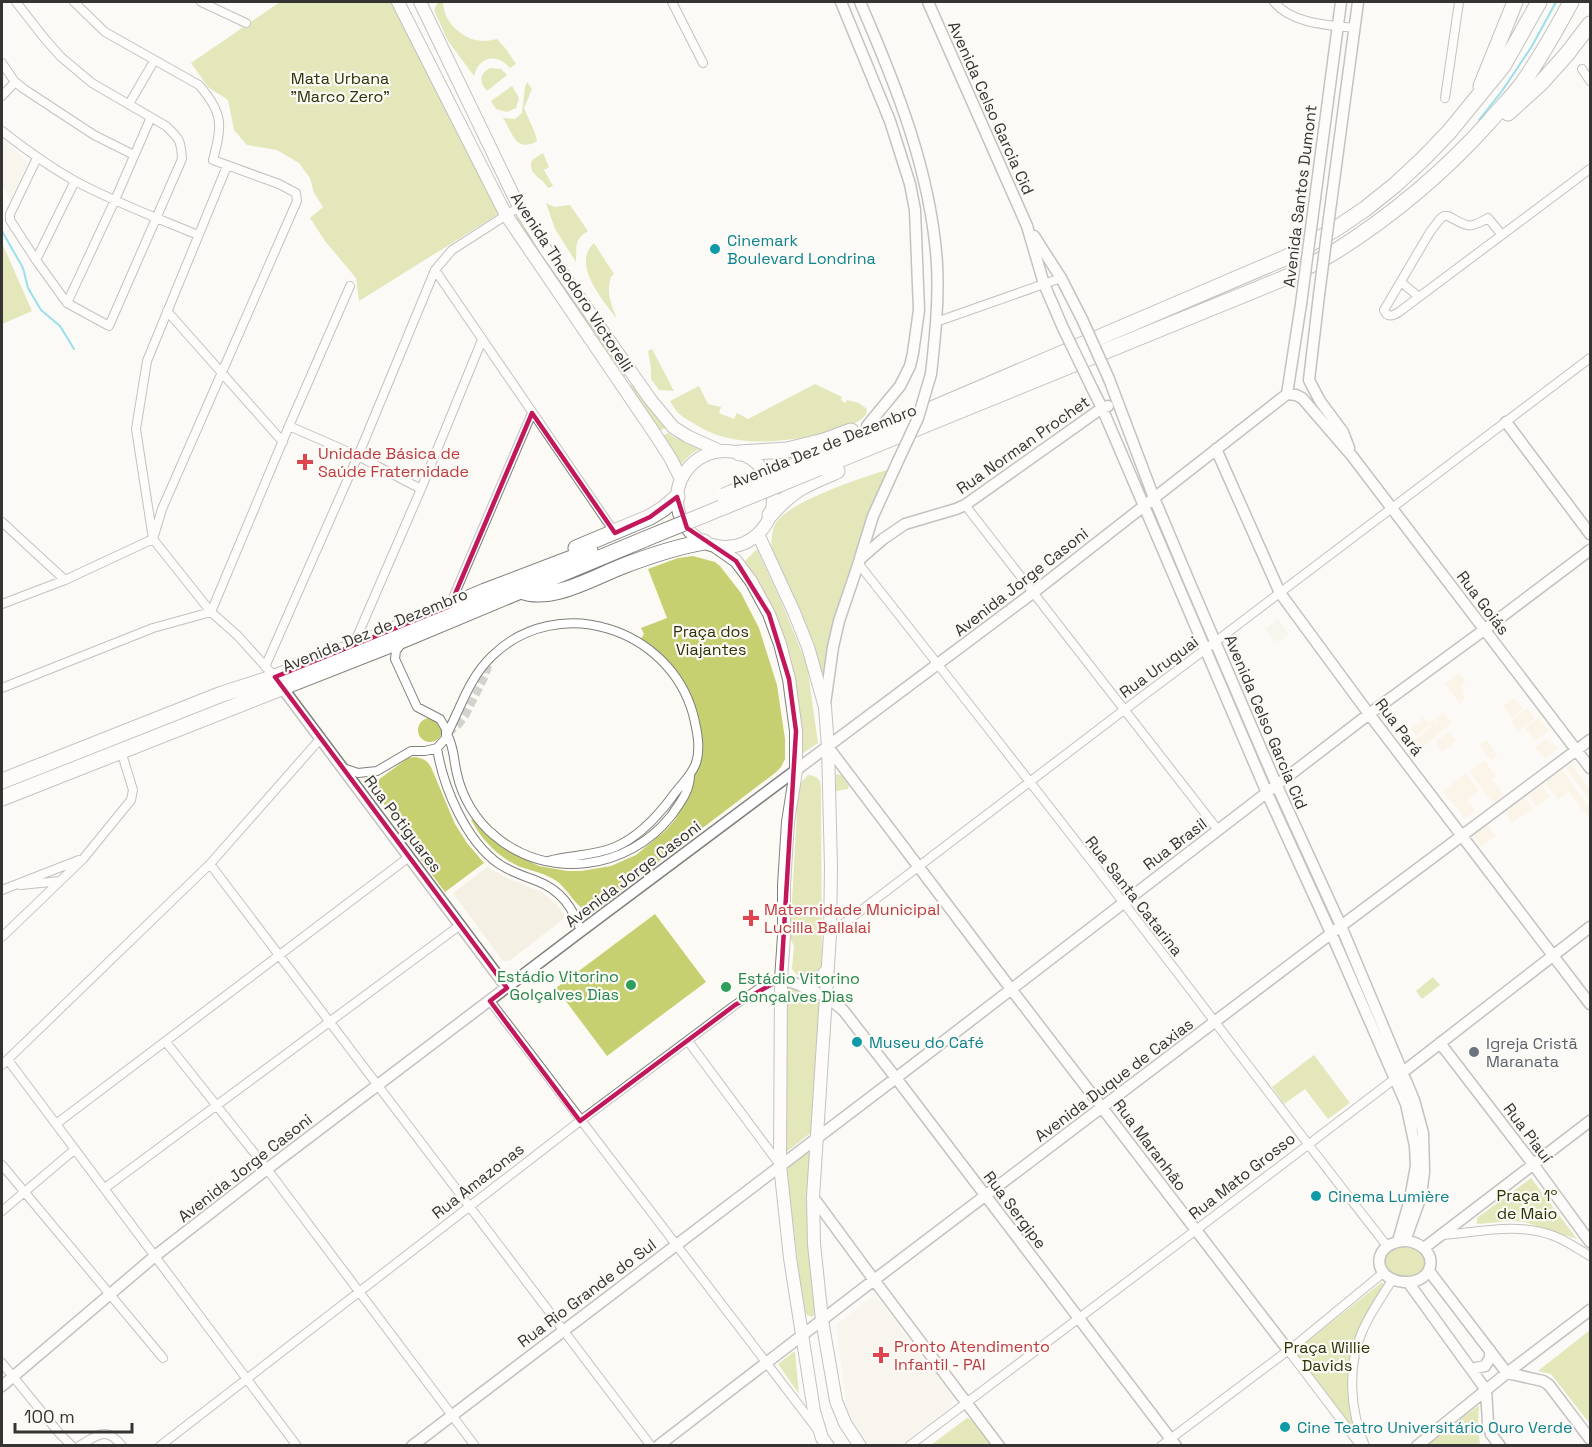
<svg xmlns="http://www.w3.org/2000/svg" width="1592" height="1447" font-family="'Space Grotesk',sans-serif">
<rect width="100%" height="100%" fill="#fcfaf5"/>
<path fill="#faefda" d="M1459 673 1466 682 1461 685 1464 690 1462 692 1466 697 1462 700 1463 702 1460 704 1445 684Z
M1514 698 1523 709 1512 718 1503 706Z
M1527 708 1535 718 1518 731 1511 721Z
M1443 712 1452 723 1422 748 1415 740 1432 726 1430 725 1417 736 1411 729 1422 721 1420 718 1423 716 1428 723 1433 720 1435 723 1437 721 1435 719Z
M1539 717 1549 730 1535 741 1525 728Z
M1449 732 1456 741 1442 752 1435 742Z
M1546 739 1550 744 1553 742 1558 749 1545 759 1535 747Z
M1487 740 1498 756 1491 760 1479 745Z
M1484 760 1496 776 1492 779 1504 795 1493 803 1469 772Z
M1569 764 1572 765 1590 789V796L1588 798 1565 767Z
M1562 770 1590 808V820L1569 791 1558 800 1545 783Z
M1465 773 1479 790 1467 800 1475 810 1466 819 1443 792Z
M1542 785 1550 796 1536 807 1528 796Z
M1525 798 1533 809 1522 817 1520 816 1512 823 1506 814 1509 812 1508 810Z
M1488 825 1496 836 1481 847 1474 838V835Z"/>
<path fill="#f4f0e4" d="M2 138 28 162 10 201 2 184Z
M1278 619 1289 634 1279 642 1277 639 1274 641 1265 629Z
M487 867 509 879 542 892 555 903 564 914V918L561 921 509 961H505L502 960 453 893Z
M874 1296 877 1297 953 1397 954 1400 951 1407 900 1445H869L855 1428 847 1409 836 1325Z"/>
<path fill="#c7d071" d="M280 2H392L500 213 359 301 356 278 325 241 310 218 323 207 314 193 310 178 299 163 277 150 247 145 234 130 228 100 208 87 191 63Z
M438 2H443C443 21 462 40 482 41 487 41 492 40 497 39L506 49 516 64 510 68C497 53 479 56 474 76L448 41 434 10Z
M490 68 501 69 507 75 487 91C479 82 479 74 490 68Z
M527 82 532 89 524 108 535 133 537 141C516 153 513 134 503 118L515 119 522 113 525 87Z
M512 86 519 98 516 108 507 112 496 109 491 101Z
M543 153 549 167 544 170 553 186 548 188C542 177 527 175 532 160Z
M546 203 554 207 570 205 588 231C573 240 577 247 576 262L555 229Z
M517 217 626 374 625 377H623L515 218Z
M2 243 32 311 2 324Z
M594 243 614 274 611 277C606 293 611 304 617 319 603 300 571 264 594 243Z
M652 349 674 391 659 390 651 379V368L648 351Z
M815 384 842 397 841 400 845 403 847 400 859 403 867 409 866 415C856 426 837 429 824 433 781 443 732 449 693 423 688 420 682 417 678 413 675 409 672 405 670 401L699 386 708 404 721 407 719 413 734 419 737 413 748 419Z
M631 385H633L666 428 658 431 630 388Z
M668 433 674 437 704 447 692 453 680 465 663 436 664 435Z
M887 470 830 634 823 674C814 651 805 628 795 605 787 588 775 569 772 550 771 541 771 531 776 523 788 502 863 477 887 470Z
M757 549 781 601 807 665 818 743 802 754 797 690 779 622 768 600 745 561Z
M693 556 715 562 720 566 741 593 759 628 777 685 785 739V759L781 767 775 773 595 910 588 912C575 906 569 891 558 882 546 873 531 871 518 866 497 856 482 840 471 820L473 819 492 839 510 852 539 866 567 871H581L611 866 636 855 666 830 675 820 685 802 697 766 693 709 661 656 640 640 644 634 641 628 667 618 648 569 678 558Z
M418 730a12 12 0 1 1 24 0a12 12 0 1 1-24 0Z
M414 757C422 758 427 760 431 767L455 824 467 843 484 863 445 892 417 855 408 839 375 791 378 780 408 758Z
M836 774 841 775 849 786 848 789 836 791Z
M808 775C819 776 821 780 821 791L822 969 821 972C809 979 801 982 792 969L794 946 790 938 798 790 802 781Z
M655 914 706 982 607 1056 556 988Z
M1433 977 1440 985 1422 999 1416 991Z
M786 985 821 999 813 1131 784 1154Z
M1314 1055 1350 1103 1328 1119 1305 1089 1284 1104 1272 1087Z
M805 1152 811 1154 816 1314 812 1317 807 1315 803 1309 787 1171 788 1167Z
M1531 1178 1577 1239 1525 1222 1511 1221 1477 1224V1218Z
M1402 1246 1417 1250 1424 1257C1430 1283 1403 1277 1388 1273L1383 1262 1389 1250Z
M1382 1282 1384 1284 1361 1324 1353 1347 1350 1378 1361 1443 1294 1352Z
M1590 1330V1424L1551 1374 1538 1371Z
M795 1351 799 1394 778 1364Z
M1479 1405 1478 1426 1480 1445H1426Z
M967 1418 972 1420 991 1445H931Z"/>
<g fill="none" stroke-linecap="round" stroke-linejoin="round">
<path stroke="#1fc2e0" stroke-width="2" d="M1479 120 1502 91 1532 46 1556 2
M2 231 23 268 28 288 41 310 60 326 74 349"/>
<path stroke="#d4d2ce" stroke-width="8" stroke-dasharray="8 4" stroke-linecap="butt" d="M448 733 458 725 465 716 485 676 491 656"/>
<defs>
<path id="street" d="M16 2 45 39 61 57 92 83 166 126C180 139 181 141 182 159L109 326 67 303 36 260 10 220V214L37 158
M74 2 105 32 199 85C224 114 222 125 213 160L279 184 296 193 297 201 162 509 153 539
M201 2 246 23
M672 2 703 63
M1274 2C1292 24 1329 25 1355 28
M2 63 15 82 24 89 94 135 134 155
M1582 69 1590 81
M2 96 15 82
M1445 98 1459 2
M129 104 154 61
M2 131C25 149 48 166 75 181 114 202 157 218 198 235
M227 166 147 361 136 429 153 539 211 612 238 636 275 677
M1502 235 1488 218C1468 230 1467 226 1448 216H1444L1440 219 1430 232 1384 310C1387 318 1393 316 1399 312L1590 169
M36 260 75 181
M435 270 615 533
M1401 282 1419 297
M67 303 115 200 151 117
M167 311 283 442
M936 322 1061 278
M289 426 358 456 421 489
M965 505 1218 830
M2 522 65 580
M858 563C978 715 1098 868 1215 1022 1272 1097 1329 1172 1387 1246
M2 604 65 580 153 539
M450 605 532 413
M353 646 421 489 482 340
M265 667 358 456 435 270 452 250 519 207
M2 688 153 628 211 612 289 426 350 286
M437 748C443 787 466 841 499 864 511 872 524 876 537 881 561 890 573 908 581 931
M343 768 358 773 377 771 411 751H425L437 748 446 738V729L440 719 417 707 395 659 396 651 401 644
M548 861C570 855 594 856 615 847 639 837 657 817 672 797 680 785 691 777 696 763 701 748 697 730 693 714 669 628 558 592 492 656 469 678 461 707 447 734 455 750 453 758 457 774 462 797 476 821 495 836 548 881 628 870 671 816 680 803 690 791 690 775
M210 864 651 1446
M21 885 60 881
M2 890 79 860
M830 934 1124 710 1215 642 1590 358
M2 937 83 859 131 800 133 790 121 751
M490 1001 817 1429
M688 1041 780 1165
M166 1042 267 1169 475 1446
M8 1060 297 1446
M2 1065 210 864 321 738
M56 1124 409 857
M2 1165 163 1358
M105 1188 459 926
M2 1211 74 1150
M1443 1235C1480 1232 1517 1222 1554 1236 1567 1241 1578 1249 1590 1256
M1288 1350 1361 1446
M2 1363 59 1433 72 1446
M79 1446C97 1436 106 1425 122 1446
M160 1446 580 1121 735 1005 764 985 774 980 781 979
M909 1446 1196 1230 1397 1077
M1161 1446 1298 1343 1383 1273
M1365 1446C1350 1411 1347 1367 1362 1332 1370 1313 1382 1296 1393 1279"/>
<path id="secondary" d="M841 2 890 121 910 184 915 210 919 310 913 353 910 366 900 386 867 426
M860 2C896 85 931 172 937 264 939 301 935 338 931 374
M928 2 1027 226 1044 284 1063 328
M1329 218 1358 2
M1312 221 1341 2
M1034 236 1061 278 1082 319
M1319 295 1309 380 1320 401 1343 432 1349 448
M1109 379 1154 498 1189 581 1277 786 1341 926 1414 1100 1423 1133 1424 1172 1421 1196 1405 1241
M1092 388 1102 408 1267 793 1331 933 1406 1104 1415 1146 1416 1166 1410 1199 1398 1241
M1287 394 1296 395 1302 398 1352 456 1590 768
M1287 394 1301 304
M1506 422 1590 534
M1216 449 1280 593 1369 714 1590 1004
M860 558 873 516 898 461
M278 682 507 988
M825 704 833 647 839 621 860 559 883 539 905 524 956 509 965 505 1102 408 1108 406
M828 747 1011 989 1288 1350
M781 979 803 986 827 997 843 1010 896 1078 1176 1446
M1440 1043 1533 1164 1590 1242
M1403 1072 1590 927
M813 1197 874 1280 999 1446
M1408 1241C1442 1248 1435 1284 1404 1282 1369 1279 1372 1240 1408 1241Z
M1424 1248 1590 1121
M1429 1271 1507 1373 1543 1381 1549 1385 1590 1439
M1408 1282 1486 1390 1488 1423 1491 1434 1500 1446
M1471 1369 1485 1366 1490 1358V1350
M2 1386 155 1256 267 1169 581 931 1034 592 1287 394
M412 1446 896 1078 1369 714 1484 630 1590 550
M658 1446 874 1280 1341 926 1590 740
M1417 1446 1507 1373 1590 1310"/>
<path id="primary" d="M398 2 506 215 655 434 671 459 681 479
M420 2 519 207 546 250 650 399 673 427 687 436 720 451
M677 499a48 48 0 1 1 96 0a48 48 0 1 1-96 0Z
M758 534 794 612 808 647 825 707 828 747 831 867 830 934 813 1197 814 1244 822 1320 836 1401 845 1423 860 1446
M713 545 736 561 751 581 769 614 780 644 789 679 796 731V771L788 822 784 885V936L781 979 780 1165 790 1258 814 1411 822 1438 828 1446
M803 986 817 981 828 969"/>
<path id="highway" d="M1481 86 1515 2
M1508 113 1541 83 1567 54 1590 24
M739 453 787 450 824 441 851 431
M815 457 899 423 1287 257 1334 230 1365 209 1395 185 1424 158 1449 132 1503 66 1539 2
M819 468 1287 277C1303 269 1320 261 1336 251 1393 215 1444 172 1489 122 1500 109 1512 97 1522 84 1540 58 1556 30 1571 2
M770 515C792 489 806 484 837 471
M576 548 650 517 663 509 677 497
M521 591C552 603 594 577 623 566 649 556 676 547 704 542
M2 781 222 694 275 677 365 642 485 591 590 551
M2 798 403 640 645 539"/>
</defs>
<use href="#street" stroke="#817f7b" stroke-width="10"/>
<use href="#secondary" stroke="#817f7b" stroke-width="13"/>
<use href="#primary" stroke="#817f7b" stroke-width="14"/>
<use href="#highway" stroke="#817f7b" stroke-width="17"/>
<use href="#street" stroke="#fff" stroke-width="8"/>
<use href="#secondary" stroke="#fff" stroke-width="10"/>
<use href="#primary" stroke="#fff" stroke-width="12"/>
<use href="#highway" stroke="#fff" stroke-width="15"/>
<defs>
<path id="secondary-bridge" d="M1319 295 1329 218
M1301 304 1312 221
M1082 319 1109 379
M1063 328 1092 388
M898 461 918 418 931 374"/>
<path id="highway-bridge" d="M724 496 815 457
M645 539 819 468"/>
</defs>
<use href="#secondary-bridge" stroke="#817f7b" stroke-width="13" stroke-linecap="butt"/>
<use href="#highway-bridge" stroke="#817f7b" stroke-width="17" stroke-linecap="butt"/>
<use href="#secondary-bridge" stroke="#fff" stroke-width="10"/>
<use href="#highway-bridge" stroke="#fff" stroke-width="15"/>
</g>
<path d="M0 0H1592V1447H0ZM532 413 615 533 650 517 677 497 687 528 736 561 769 614 789 679 796 731 781 979 735 1005 580 1121 490 1001 507 988 275 677 450 606Z" fill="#fcfaf5" fill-opacity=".55" fill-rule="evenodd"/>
<path fill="none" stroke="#c2185b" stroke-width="4.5" stroke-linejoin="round" d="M532 413 615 533 650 517 677 497 687 528 736 561 769 614 789 679 796 731 781 979 735 1005 580 1121 490 1001 507 988 275 677 450 606Z"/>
<g fill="#0f9aa8" stroke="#fcfaf5" stroke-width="2">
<circle cx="715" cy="249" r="6"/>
<circle cx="857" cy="1042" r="6"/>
<circle cx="1316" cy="1196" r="6"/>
<circle cx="1285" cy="1427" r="6"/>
</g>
<g fill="#e0444e" stroke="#fcfaf5" stroke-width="2">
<path d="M302 453h6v6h6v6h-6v6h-6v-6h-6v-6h6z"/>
<path d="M748 909h6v6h6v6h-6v6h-6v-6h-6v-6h6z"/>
<path d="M878 1346h6v6h6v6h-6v6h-6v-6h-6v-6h6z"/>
</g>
<g fill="#2e9e5b" stroke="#fcfaf5" stroke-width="2">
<circle cx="631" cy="985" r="6"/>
<circle cx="726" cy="987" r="6"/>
</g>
<circle fill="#6b7280" stroke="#fcfaf5" stroke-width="2" cx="1474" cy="1052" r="6"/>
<g text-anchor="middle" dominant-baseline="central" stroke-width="4.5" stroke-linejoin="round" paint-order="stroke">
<g font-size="16" fill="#2e3104" stroke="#fcfaf5">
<text x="340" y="78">Mata Urbana<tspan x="340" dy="18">"Marco Zero"</tspan></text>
<text x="711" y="631">Praça dos<tspan x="711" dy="18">Viajantes</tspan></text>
<text x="1527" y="1195">Praça 1º<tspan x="1527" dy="18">de Maio</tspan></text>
<text x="1327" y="1347">Praça Willie<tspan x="1327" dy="18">Davids</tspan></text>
</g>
<g font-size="16" fill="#353433" stroke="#fcfaf5">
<text transform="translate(991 108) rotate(66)">Avenida Celso Garcia Cid</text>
<text transform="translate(1300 196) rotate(-83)">Avenida Santos Dumont</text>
<text transform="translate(572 282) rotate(57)">Avenida Theodoro Victorelli</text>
<text transform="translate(1023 445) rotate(-35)">Rua Norman Prochet</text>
<text transform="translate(824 446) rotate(-22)">Avenida Dez de Dezembro</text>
<text transform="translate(1021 582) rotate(-38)">Avenida Jorge Casoni</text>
<text transform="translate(1483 603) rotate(53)">Rua Goiás</text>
<text transform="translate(375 630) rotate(-22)">Avenida Dez de Dezembro</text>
<text transform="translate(1159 667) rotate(-36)">Rua Uruguai</text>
<text transform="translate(1266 722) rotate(67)">Avenida Celso Garcia Cid</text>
<text transform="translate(1399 727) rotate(53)">Rua Pará</text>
<text transform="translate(403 824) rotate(53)">Rua Potiguares</text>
<text transform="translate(1175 844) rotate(-37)">Rua Brasil</text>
<text transform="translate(633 874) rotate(-37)">Avenida Jorge Casoni</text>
<text transform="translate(1134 896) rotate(52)">Rua Santa Catarina</text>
<text transform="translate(1114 1080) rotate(-37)">Avenida Duque de Caxias</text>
<text transform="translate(1528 1133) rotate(53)">Rua Piauí</text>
<text transform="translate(1150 1145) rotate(53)">Rua Maranhão</text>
<text transform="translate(245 1168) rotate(-38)">Avenida Jorge Casoni</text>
<text transform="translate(1242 1176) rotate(-38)">Rua Mato Grosso</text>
<text transform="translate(478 1181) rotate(-38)">Rua Amazonas</text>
<text transform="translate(1015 1210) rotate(53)">Rua Sergipe</text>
<text transform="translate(587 1293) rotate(-37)">Rua Rio Grande do Sul</text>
</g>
<g font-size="16" fill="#0d838f" stroke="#fcfaf5" text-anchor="start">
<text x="727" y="240">Cinemark<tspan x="727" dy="18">Boulevard Londrina</tspan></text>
<text x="869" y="1042">Museu do Café</text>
<text x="1328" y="1196">Cinema Lumière</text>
<text x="1297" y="1427">Cine Teatro Universitário Ouro Verde</text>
</g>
<g font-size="16" fill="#be3a42" stroke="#fcfaf5" text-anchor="start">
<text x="318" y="453">Unidade Básica de<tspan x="318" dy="18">Saúde Fraternidade</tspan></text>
<text x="764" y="909">Maternidade Municipal<tspan x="764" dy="18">Lucilla Ballalai</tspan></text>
<text x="894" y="1346">Pronto Atendimento<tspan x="894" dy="18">Infantil - PAI</tspan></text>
</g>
<g font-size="16" fill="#27864d" stroke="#fcfaf5" text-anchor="end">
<text x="619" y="976">Estádio Vitorino<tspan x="619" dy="18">Golçalves Dias</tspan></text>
<text x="738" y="978" text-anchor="start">Estádio Vitorino<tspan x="738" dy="18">Gonçalves Dias</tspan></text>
</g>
<g font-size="16" fill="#5b616d" stroke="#fcfaf5" text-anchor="start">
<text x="1486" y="1043">Igreja Cristã<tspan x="1486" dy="18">Maranata</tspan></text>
</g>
</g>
<rect width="1592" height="1447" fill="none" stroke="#353433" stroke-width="6"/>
<path d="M15 1423v9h117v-9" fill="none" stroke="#353433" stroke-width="3"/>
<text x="24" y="1423" font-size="18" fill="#353433" stroke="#fcfaf5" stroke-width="4.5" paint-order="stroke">100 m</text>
</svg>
